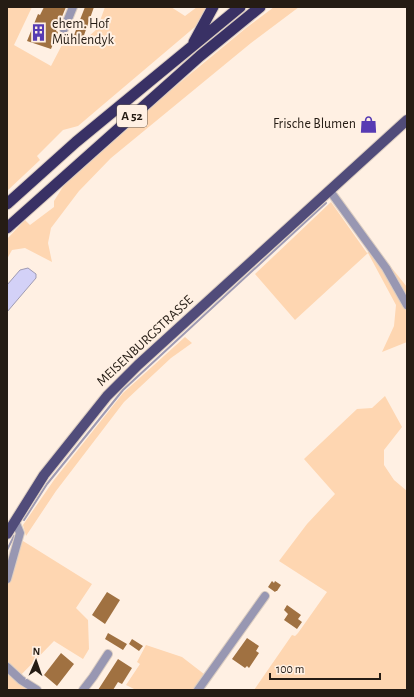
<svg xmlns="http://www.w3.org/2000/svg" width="414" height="697" font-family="'Alegreya Sans',sans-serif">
<rect width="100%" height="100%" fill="#fff0e3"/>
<path fill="#fed6b1" d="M7 7H32L14 45 51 66 64 41 80 44 97 29 105 7H171L185 16 197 7H209V10L196 26 78 126 63 130 37 156 40 160 7 191Z
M274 7H299L251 43 111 158 79 191 51 228 48 243 52 262 25 248 12 250 7 259V239L25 220 30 225 54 207V201L64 185 131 123 246 28Z
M331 202 367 253 375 247 407 287V342L382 352 394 326 396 305 368 253 295 320 255 274Z
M185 337 192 343 171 358 124 402 56 491 26 536 23 525 54 480 123 393Z
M385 396 402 427 384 450V465L394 480 407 491V690H254L292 635 295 636 298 633 327 592 279 561 307 524 335 494 304 459 357 409 372 408Z
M23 541 92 584 76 608 88 620 89 649 83 659 54 641 17 679 33 690H7V583Z
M146 645 182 657 204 674 193 690H136L126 685 140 664 137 662Z"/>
<path fill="#d3d1f7" stroke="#9f9bb3" d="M28 268 36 274V278L7 312V285L20 270Z"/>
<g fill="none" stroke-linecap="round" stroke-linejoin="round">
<path stroke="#9f9bb3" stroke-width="2" d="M24 520 47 484 123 390 326 203
M7 550 14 536"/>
</g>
<path fill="#a07141" d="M44 7H66L56 31 58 32 51 49 27 41 38 14 40 15Z
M85 7H94L83 38 74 35Z
M272 581 274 583 275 581 281 585 277 591H276L275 592 268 587Z
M107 592 120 600 105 624 92 615Z
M287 605 301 615 298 619 302 622 297 629 284 620 288 614 284 610Z
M108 633 127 644 123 650 105 639Z
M247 638 259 646 256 651 259 653 249 668 247 666 245 668 232 659Z
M132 639 143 646 139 651 129 644Z
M61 653 74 664 57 686 44 675Z
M118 659 132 668 122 684 118 682 113 690H98Z"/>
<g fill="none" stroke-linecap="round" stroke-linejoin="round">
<defs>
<path id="minor" d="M64 29 73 7
M330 191 386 268 407 305
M7 579 20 533 15 521
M7 667 21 680 37 690
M83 690 93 677 108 654
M198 690 265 596"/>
<path id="major" d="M7 534 44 475 107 396 138 365 407 120"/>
<path id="highway" d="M194 42 213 7
M7 204 76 142 240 7
M7 228 200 56 260 7"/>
</defs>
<use href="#minor" stroke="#dccec2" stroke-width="10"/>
<use href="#major" stroke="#dccec2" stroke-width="12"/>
<use href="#highway" stroke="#dccec2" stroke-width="13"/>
<use href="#minor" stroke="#9897b2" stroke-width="8"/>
<use href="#major" stroke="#514c7a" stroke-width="10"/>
<use href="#highway" stroke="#393165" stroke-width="11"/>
</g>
<defs>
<symbol id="building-bare" viewBox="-9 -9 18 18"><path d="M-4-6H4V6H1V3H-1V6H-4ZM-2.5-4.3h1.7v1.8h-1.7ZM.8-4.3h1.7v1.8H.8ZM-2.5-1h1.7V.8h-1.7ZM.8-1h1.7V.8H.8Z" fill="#573bb3" stroke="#fff0e3" stroke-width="2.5" paint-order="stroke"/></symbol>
<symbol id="shop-bare" viewBox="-9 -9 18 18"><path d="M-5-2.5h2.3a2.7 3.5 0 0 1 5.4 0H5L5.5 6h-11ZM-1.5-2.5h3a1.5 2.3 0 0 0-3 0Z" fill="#573bb3" stroke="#fff0e3" stroke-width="2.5" paint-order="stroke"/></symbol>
</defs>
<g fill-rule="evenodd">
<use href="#building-bare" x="26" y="20" width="25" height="25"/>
<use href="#shop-bare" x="356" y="112" width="25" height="25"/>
</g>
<g text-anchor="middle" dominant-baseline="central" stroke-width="4" stroke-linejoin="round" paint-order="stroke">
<rect fill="#fff0e3" stroke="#665c52" stroke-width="1" x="117" y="105" width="30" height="22" rx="3"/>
<g font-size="13" font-weight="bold" fill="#251c14">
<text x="132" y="116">A 52</text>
</g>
<g font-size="14" fill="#251c14" stroke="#fff0e3" text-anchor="start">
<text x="52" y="24">ehem. Hof<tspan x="52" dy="16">Mühlendyk</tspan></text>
<text x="356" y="124" text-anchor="end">Frische Blumen</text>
</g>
<g font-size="14" fill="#251c14" stroke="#fff0e3">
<text transform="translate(145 341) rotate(-43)">MEISENBURGSTRASSE</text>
</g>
</g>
<rect width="414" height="697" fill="none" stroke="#251c14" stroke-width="16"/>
<g transform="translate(36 661) rotate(2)" stroke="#fff0e3" stroke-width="3" paint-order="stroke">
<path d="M0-3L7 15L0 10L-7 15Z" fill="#251c14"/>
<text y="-6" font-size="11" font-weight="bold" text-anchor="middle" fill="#251c14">N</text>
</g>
<path d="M270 673v6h110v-6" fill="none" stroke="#251c14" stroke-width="2"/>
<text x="276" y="673" font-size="12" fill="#251c14" stroke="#fff0e3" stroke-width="3" paint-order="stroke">100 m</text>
</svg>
